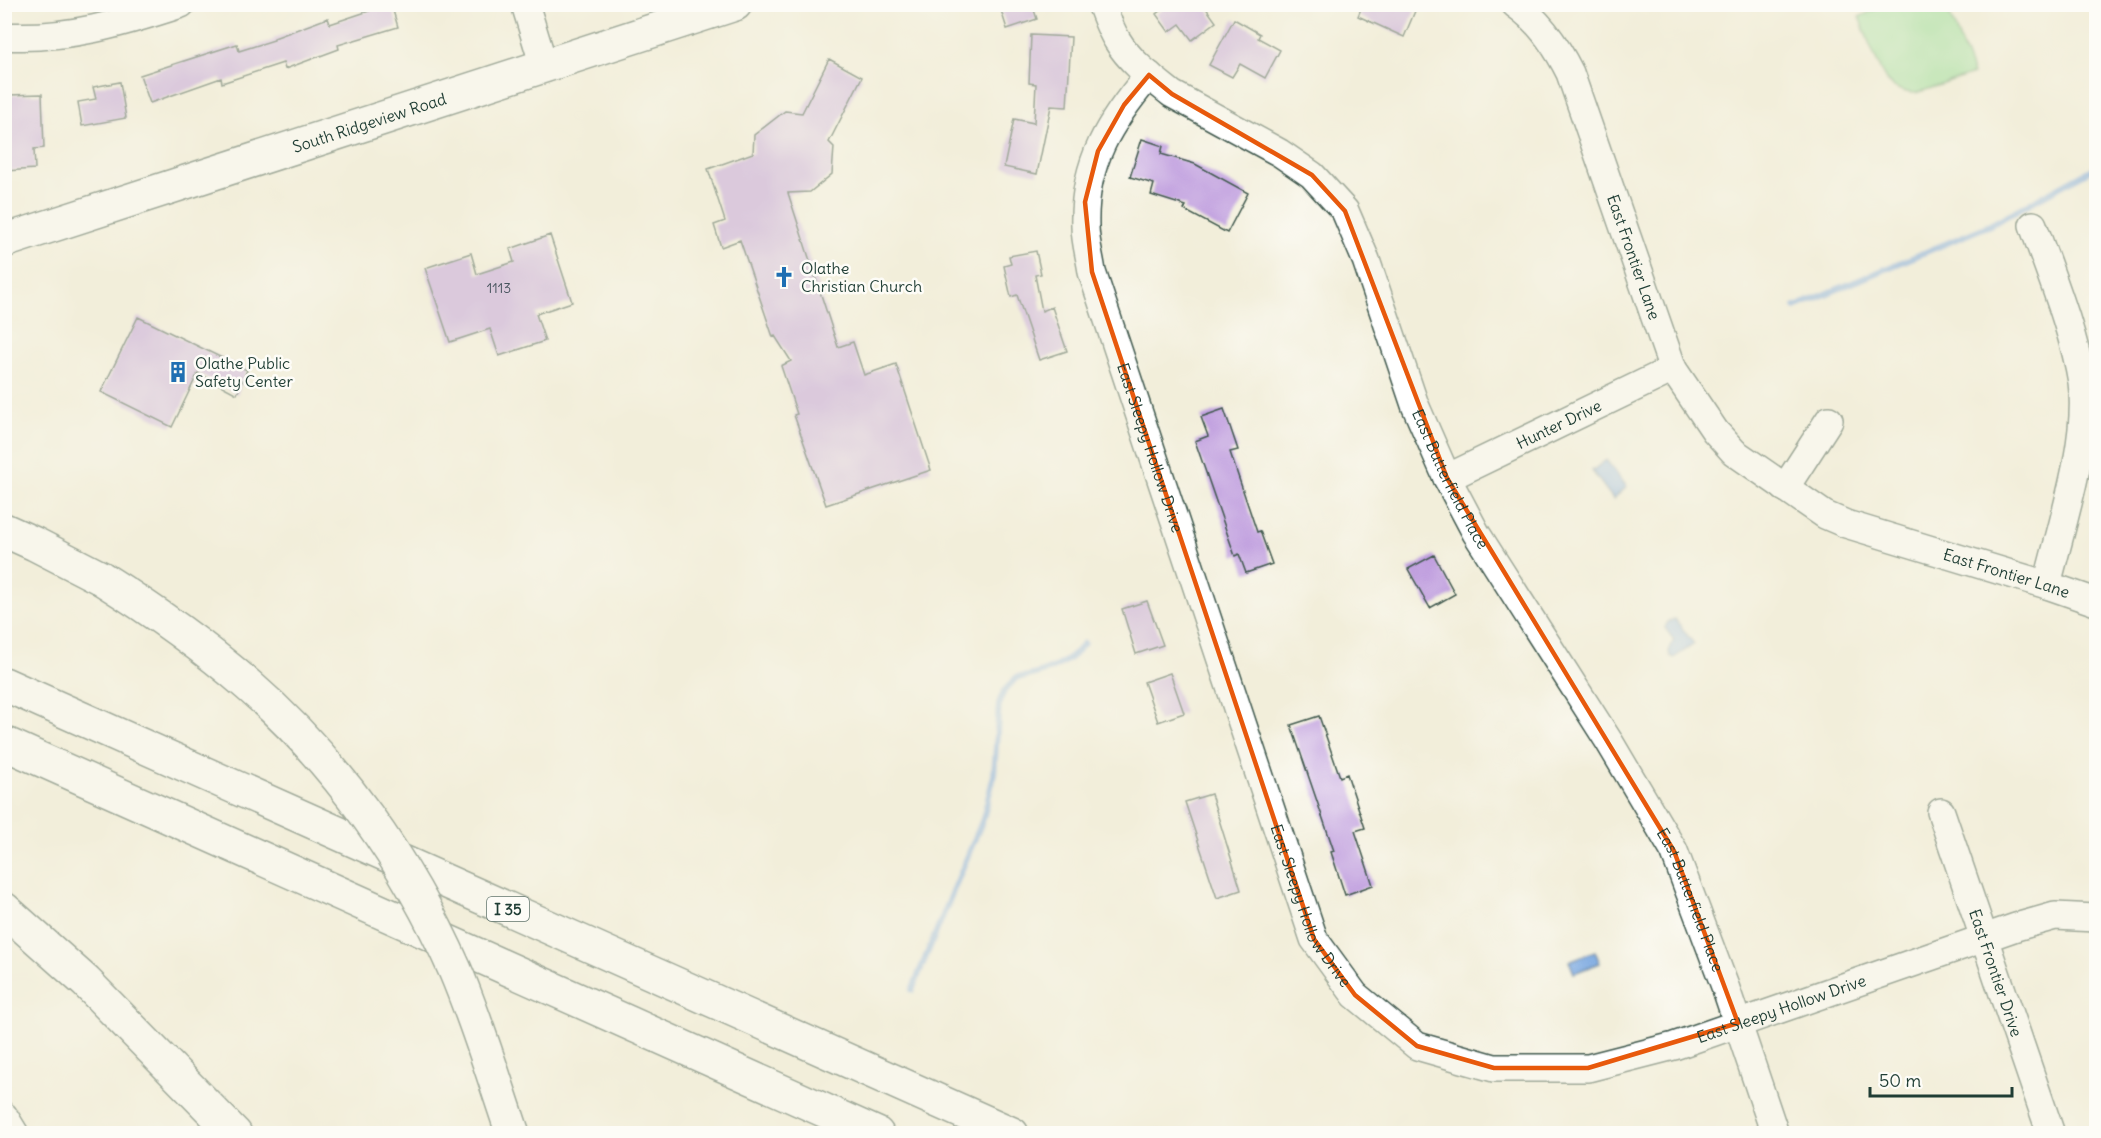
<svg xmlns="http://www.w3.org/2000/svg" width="2101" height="1138" font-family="Delius,sans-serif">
<rect width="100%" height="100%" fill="#fdfcf7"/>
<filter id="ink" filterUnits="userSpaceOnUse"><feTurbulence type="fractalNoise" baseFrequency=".0167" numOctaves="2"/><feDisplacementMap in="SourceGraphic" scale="12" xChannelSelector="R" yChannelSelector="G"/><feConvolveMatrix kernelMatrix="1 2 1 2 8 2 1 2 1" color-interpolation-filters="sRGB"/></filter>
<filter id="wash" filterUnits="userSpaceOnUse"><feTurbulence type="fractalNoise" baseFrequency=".008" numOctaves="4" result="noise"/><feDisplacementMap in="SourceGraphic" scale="24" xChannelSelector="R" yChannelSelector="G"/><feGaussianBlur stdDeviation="1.35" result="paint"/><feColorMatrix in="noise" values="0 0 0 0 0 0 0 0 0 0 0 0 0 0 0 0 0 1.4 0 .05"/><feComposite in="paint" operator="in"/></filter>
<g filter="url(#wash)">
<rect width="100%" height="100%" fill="#f2eeda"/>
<path fill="#96dd97" stroke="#5a8d66" stroke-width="1.5" d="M1887 4 1946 5 1973 74 1917 93C1905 93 1894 89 1886 80 1878 69 1865 31 1859 17Z"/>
<path fill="#75a4df" stroke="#4a708a" stroke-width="1.5" d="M1606 460 1627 487 1613 499 1592 471Z
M1675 619 1694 644 1674 658 1670 656 1669 651 1674 640 1665 628 1667 623Z
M1595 951 1600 963 1574 973 1569 961Z"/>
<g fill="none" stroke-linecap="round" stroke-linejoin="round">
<path stroke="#75a4df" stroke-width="6" d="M1795 307 1990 225 2096 167
M912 990 983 819 994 775 999 703 1004 691 1017 677C1031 678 1055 668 1067 660 1073 657 1079 649 1084 643"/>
</g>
<g id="blocks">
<path fill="#be9bde" d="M367 4H391L398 27 338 45 339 49 285 69 283 63 222 83 221 78 150 103 140 75 237 44 239 51 274 40V38L328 18 330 24 369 11Z
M999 4H1032L1037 19 1007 29Z
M1169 4H1203L1216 22 1192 40 1180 24 1169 32 1156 14Z
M1363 4H1418L1404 37 1358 16Z
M1234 19 1260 34 1258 38 1280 50 1265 78 1240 64 1232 77 1209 65Z
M1031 35 1071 37 1067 107 1051 106 1037 174 1004 167 1014 119 1034 123 1036 84 1029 83Z
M829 59 862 77 829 142 834 147 832 174 810 192 788 193 838 347 853 342 864 375 896 364 931 470 826 505 794 415 797 414 781 366 791 361 775 336 773 337 740 240 721 247 714 225 725 221 708 169 753 153 754 135 785 111 802 113Z
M120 82 126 118 82 126 78 102 96 99 93 87Z
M42 94 44 148 34 149 35 169 5 171 4 147H11L8 95Z
M1142 139 1163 146 1161 154 1195 164 1248 193 1227 233 1184 210 1186 206 1151 195 1154 184 1130 177Z
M550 235 572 302 536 314 545 341 499 356 490 329 450 342 425 268 471 253 477 274 514 262 510 249Z
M1036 251 1041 274 1035 275 1042 311 1052 307 1067 351 1039 360 1017 295 1011 297 1004 266 1011 264 1009 256Z
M138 317 247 370 237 394 198 373 172 427 101 392Z
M1224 409 1238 450 1230 452 1257 532 1260 531 1272 564 1246 573 1239 554 1235 556 1195 441 1208 436 1201 417Z
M1434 555 1455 594 1430 608 1408 569Z
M1147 601 1163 645 1136 654 1122 609Z
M1170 673 1184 713 1158 722 1144 682Z
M1319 716 1340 777 1347 774 1365 828 1355 831 1373 885 1345 895 1331 852 1334 851 1291 725Z
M1211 794 1241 890 1217 898 1185 802Z"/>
</g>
</g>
<g filter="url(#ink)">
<use href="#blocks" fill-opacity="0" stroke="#3f584d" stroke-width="1.5"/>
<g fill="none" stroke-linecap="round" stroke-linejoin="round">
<defs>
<g id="minor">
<path d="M525 4 544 66"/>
<path id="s1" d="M1101 4C1106 16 1110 29 1117 40 1130 62 1152 78 1172 94L1280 153 1312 175 1345 211 1366 260 1415 405 1447 478 1476 533 1610 743 1674 851 1726 989 1775 1134"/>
<path id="s2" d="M1515 4C1540 21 1557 47 1570 73L1673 369 1715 431 1734 452 1825 515 1846 524 2047 585 2096 602"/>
<path d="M4 36C67 40 123 23 181 4"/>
<path id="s3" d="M1149 75C1110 121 1083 163 1085 226 1085 241 1090 257 1092 272L1314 939 1355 995 1417 1046 1494 1068H1588L1674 1046 2016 927 2055 916 2096 918"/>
<path d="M2033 225C2050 273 2074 332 2082 382 2090 441 2061 526 2047 585"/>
<path id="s4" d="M1447 478 1673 369"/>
<path d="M1785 488 1829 420"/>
<path id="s5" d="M1941 812 2051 1134"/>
<path d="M4 1116 15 1134"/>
</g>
<g id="major">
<path id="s6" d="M4 241 735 4"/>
</g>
<path id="highway" d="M4 530 35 544 101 578
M4 684 1012 1134
M4 743 877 1134
M4 909 86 982 235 1134"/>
</defs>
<use href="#minor" stroke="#3f584d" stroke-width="30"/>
<use href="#major" stroke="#3f584d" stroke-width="36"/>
<use href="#highway" stroke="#3f584d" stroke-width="36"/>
<use href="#minor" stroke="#fff" stroke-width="27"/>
<use href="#major" stroke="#fff" stroke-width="33"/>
<use href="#highway" stroke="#fff" stroke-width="33"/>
<defs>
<path id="highway-bridge" d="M101 578C152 610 202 645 248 685 337 762 408 863 455 970 478 1024 494 1079 513 1134"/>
</defs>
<use href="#highway-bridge" stroke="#3f584d" stroke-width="36" stroke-linecap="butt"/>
<use href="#highway-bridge" stroke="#fff" stroke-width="33"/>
</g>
</g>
<path d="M0 0H2101V1138H0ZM1149 75 1172 94 1312 175 1345 211 1447 478 1674 851 1738 1023 1588 1068H1494L1417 1046 1355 995 1314 939 1092 272 1085 202 1098 151 1124 105Z" fill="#f2eeda" fill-opacity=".55" fill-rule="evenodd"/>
<path fill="none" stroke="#e8590c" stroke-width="4.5" stroke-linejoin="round" d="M1149 75 1172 94 1312 175 1345 211 1447 478 1674 851 1738 1023 1588 1068H1494L1417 1046 1355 995 1314 939 1092 272 1085 202 1098 151 1124 105Z"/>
<defs>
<symbol id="church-bare" viewBox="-9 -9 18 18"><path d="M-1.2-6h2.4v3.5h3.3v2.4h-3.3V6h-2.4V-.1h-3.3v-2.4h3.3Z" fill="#1f6fb2" stroke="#fdfcf7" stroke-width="2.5" paint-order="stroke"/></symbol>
<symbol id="building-bare" viewBox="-9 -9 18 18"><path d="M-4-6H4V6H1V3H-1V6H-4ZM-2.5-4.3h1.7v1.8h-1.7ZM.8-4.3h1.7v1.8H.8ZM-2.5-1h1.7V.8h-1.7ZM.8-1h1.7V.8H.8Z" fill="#1f6fb2" stroke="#fdfcf7" stroke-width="2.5" paint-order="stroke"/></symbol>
</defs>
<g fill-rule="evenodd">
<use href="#church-bare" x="769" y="262" width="30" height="30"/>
<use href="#building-bare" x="163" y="357" width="30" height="30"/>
</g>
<g text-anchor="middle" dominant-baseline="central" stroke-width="5" stroke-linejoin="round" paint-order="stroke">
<g font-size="14" fill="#47545e">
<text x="499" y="288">1113</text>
</g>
<rect fill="#fdfcf7" stroke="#62766e" stroke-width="1.5" x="487" y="897" width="42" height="24" rx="4.5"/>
<g font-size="15" font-weight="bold" fill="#1f3d34">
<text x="508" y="909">I 35</text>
</g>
<g font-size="16" fill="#1f3d34" stroke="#fdfcf7">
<text stroke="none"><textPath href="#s6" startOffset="384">South Ridgeview Road</textPath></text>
<text stroke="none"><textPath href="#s2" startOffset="284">East Frontier Lane</textPath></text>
<text stroke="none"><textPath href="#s4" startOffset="124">Hunter Drive</textPath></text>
<text stroke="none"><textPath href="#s3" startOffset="400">East Sleepy Hollow Drive</textPath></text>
<text stroke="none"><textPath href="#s1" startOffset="616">East Butterfield Place</textPath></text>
<text stroke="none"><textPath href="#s2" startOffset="807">East Frontier Lane</textPath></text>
<text stroke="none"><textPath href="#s1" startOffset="1102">East Butterfield Place</textPath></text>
<text stroke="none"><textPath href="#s3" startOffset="886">East Sleepy Hollow Drive</textPath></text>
<text stroke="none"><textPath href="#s5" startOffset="170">East Frontier Drive</textPath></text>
<text stroke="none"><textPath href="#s3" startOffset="1444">East Sleepy Hollow Drive</textPath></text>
</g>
<g font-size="16" fill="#1f3d34" stroke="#fdfcf7" text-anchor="start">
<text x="801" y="268">Olathe<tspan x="801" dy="18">Christian Church</tspan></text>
<text x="195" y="363">Olathe Public<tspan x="195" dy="18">Safety Center</tspan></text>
</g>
</g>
<rect width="2101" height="1138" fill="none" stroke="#fdfcf7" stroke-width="24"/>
<path d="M1870 1087v9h142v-9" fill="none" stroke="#1f3d34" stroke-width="3"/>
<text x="1879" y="1087" font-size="18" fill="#1f3d34" stroke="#fdfcf7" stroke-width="4.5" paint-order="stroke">50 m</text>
</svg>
